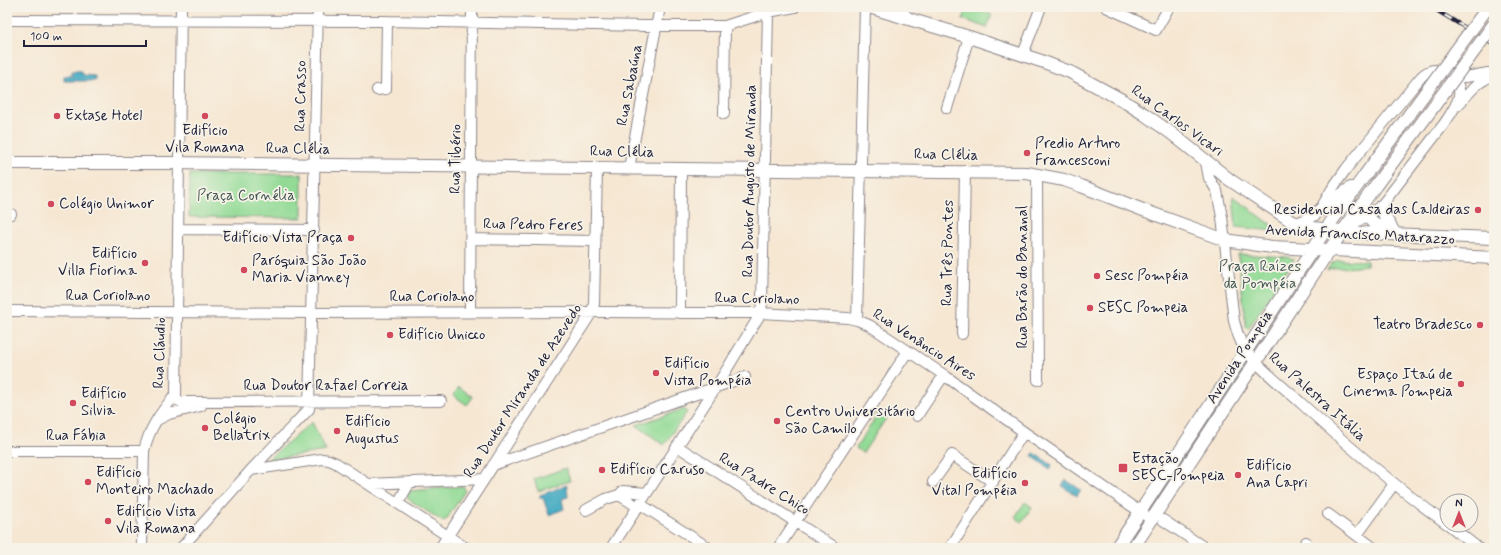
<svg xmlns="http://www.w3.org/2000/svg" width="1501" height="555" font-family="Mynerve,sans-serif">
<rect width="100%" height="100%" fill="#f7f3e8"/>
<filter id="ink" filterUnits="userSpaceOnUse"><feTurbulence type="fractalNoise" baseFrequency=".025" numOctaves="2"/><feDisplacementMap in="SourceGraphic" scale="8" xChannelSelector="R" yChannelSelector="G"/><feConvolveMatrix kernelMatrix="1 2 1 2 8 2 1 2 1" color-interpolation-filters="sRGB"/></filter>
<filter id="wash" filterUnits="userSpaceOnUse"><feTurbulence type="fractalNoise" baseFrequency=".012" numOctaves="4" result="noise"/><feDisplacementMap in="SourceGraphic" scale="16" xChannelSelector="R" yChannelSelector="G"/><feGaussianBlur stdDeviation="0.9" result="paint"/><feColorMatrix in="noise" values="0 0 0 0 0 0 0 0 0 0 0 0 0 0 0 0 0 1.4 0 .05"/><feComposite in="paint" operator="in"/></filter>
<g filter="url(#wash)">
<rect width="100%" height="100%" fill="#f6e7d3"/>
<path fill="#92da95" stroke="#5a7e68" d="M968 7H972L992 15 987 28 963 19Z
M190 174H302V218L189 217Z
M1233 196 1281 232 1236 227Z
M1238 254 1287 257 1294 259 1293 261 1248 329 1246 327Z
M1338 260 1367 261V265C1363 265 1361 266 1357 267 1347 269 1337 265 1327 270L1332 263Z
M1240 372 1242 373 1160 497 1158 496Z
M459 387 473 397 467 405 453 395Z
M684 409 687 412 664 445 636 425Z
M879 412 887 417 863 453 856 448Z
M312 422 326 451 267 460Z
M566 468 570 481 538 491 534 479Z
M463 486 464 487 465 491 446 520 442 521 408 499 407 497 409 491Z
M1025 502 1032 507 1022 522 1015 517Z"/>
<path fill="#41a8c1" stroke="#32657e" d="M72 71H82L83 75 95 76V81H64V76H72Z
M1034 453 1052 465 1050 469 1032 456Z
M1066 480 1081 490 1077 496 1062 486Z
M567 485 568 497 562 499 564 509 549 515 543 498H540V495Z"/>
</g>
<g filter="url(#ink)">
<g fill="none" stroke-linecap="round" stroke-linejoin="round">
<defs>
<path id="minor" d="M897 7 910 19
M1106 7 1156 30 1169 7
M7 20 387 21 645 26H725L768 12 795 7
M1023 54 1041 7
M1454 77H1466L1488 73
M377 90 386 89 387 21
M1457 106C1471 92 1474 83 1494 75
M947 108 969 37
M724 114 725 26
M1206 162 1209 178 1217 191 1222 217 1234 321C1237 332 1240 343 1247 352 1262 371 1284 387 1302 404 1349 447 1396 487 1447 524
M629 168 660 7
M1037 174 1038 380
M1320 210 1332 189 1346 169 1421 77C1425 73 1429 70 1435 70 1450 68 1461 82 1459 96 1457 106 1450 115 1444 124L1381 206 1346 229
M7 214H11
M178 229 314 230
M470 239 595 241
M7 311 312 313 601 312 761 313 848 318 857 320 869 325 944 375 1024 432 1152 520
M470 312 472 7
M680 313 681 168
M857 320 865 7
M962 334 965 171
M172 398 182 402 441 401
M917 416 944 375
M157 420 169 414 201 406
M677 446 836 548
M7 451H144
M493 465 745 377
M251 470 322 459 329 460 336 463 466 548
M933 482 952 455 993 482
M368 484 484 479
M619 495 638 507
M398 503 410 482
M640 504 709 548
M586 510 606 499 619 495 623 491 647 493
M1328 514 1374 548
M1163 520 1205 548
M1449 525 1478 548
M1357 535 1394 484
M142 548 144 451C149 428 161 412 176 394L181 7
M181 548 251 470 309 409 318 7
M440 548 592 312 594 304 597 168
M611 548 716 387 761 313 762 303 768 12
M778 548 908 351
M950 548 1024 432
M1302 548 1306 542"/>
<path id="major" d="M869 7 969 37 1041 61 1070 72 1122 100 1144 114 1171 133 1230 180 1296 224 1313 228 1361 233 1494 238
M7 163H166L1027 173 1064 180 1081 186 1143 210 1225 240 1272 247 1494 258
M1361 205C1366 220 1379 228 1393 233
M1381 206 1387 221 1396 235
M1296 224 1305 221 1351 188
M1136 518 1326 229 1365 175
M1116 548 1140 512 1139 513
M1133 548 1330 249 1376 185"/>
</defs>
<use href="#minor" stroke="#8c8487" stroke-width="12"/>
<use href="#major" stroke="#8c8487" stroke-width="14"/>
<use href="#minor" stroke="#fff" stroke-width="10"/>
<use href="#major" stroke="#fff" stroke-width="12"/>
<defs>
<path id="rail" d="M1431 7 1494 45"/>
</defs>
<use href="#rail" stroke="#22223b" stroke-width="4"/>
<use href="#rail" stroke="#f7f3e8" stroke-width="2.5" stroke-dasharray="8" stroke-linecap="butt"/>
<defs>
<path id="major-bridge" d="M1365 175 1488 7
M1376 185 1494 24"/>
</defs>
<use href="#major-bridge" stroke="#8c8487" stroke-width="14" stroke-linecap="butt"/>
<use href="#major-bridge" stroke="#fff" stroke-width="12"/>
</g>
</g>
<g fill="#d1495b" stroke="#f7f3e8" stroke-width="1.5">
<circle cx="57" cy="116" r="4"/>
<circle cx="205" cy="116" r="4"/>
<circle cx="1027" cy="153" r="4"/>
<circle cx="51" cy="204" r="4"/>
<circle cx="1478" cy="210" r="4"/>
<circle cx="351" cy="238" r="4"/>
<circle cx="145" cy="263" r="4"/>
<circle cx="244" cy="270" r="4"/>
<circle cx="1097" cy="276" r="4"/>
<circle cx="1090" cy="308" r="4"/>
<circle cx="1480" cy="325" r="4"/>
<circle cx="390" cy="335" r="4"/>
<circle cx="656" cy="373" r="4"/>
<circle cx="1461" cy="384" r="4"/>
<circle cx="73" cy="403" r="4"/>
<circle cx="777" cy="421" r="4"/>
<circle cx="205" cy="428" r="4"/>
<circle cx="337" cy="431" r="4"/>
<rect x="1118" y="463" width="10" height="10" rx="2"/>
<circle cx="602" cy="470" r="4"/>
<circle cx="1238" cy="475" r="4"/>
<circle cx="88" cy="482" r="4"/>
<circle cx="1025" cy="483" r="4"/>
<circle cx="108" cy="521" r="4"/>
</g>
<g text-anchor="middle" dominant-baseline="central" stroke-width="3.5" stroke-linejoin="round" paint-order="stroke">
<g font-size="15" fill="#22223b" stroke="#f7f3e8">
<text transform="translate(630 85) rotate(-79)">Rua Sabaúna</text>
<text transform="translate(301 96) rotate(-89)">Rua Crasso</text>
<text transform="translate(1177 121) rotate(36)">Rua Carlos Vicari</text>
<text transform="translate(298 149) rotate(1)">Rua Clélia</text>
<text transform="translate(622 152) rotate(1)">Rua Clélia</text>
<text transform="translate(946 155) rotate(1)">Rua Clélia</text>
<text transform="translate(456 159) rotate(-89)">Rua Tibério</text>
<text transform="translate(750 181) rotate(-89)">Rua Doutor Augusto de Miranda</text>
<text transform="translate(533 225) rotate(1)">Rua Pedro Feres</text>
<text transform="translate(1360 235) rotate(3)">Avenida Francisco Matarazzo</text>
<text transform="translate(948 253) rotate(-89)">Rua Três Pontes</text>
<text transform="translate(1023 277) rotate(-90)">Rua Barão do Bananal</text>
<text x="108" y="296">Rua Coriolano</text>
<text x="432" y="297">Rua Coriolano</text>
<text transform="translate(757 299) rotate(1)">Rua Coriolano</text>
<text transform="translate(924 345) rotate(33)">Rua Venâncio Aires</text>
<text transform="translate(160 353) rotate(-88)">Rua Cláudio</text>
<text transform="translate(1240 357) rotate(-57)">Avenida Pompeia</text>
<text x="326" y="386">Rua Doutor Rafael Correia</text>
<text transform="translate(523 391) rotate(-57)">Rua Doutor Miranda de Azevedo</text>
<text transform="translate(1317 397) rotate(42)">Rua Palestra Itália</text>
<text x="76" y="436">Rua Fábia</text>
<text transform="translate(764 484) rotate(32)">Rua Padre Chico</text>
</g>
<g font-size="15" fill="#22223b" stroke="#f7f3e8" text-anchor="start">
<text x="65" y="116">Extase Hotel</text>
<text x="205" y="131" text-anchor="middle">Edifício<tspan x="205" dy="17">Vila Romana</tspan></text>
<text x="1035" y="144">Predio Arturo<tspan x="1035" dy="17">Francesconi</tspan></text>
<text x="59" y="204">Colégio Unimor</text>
<text x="1470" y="210" text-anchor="end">Residencial Casa das Caldeiras</text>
<text x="343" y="238" text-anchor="end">Edifício Vista Praça</text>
<text x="137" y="254" text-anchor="end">Edifício<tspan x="137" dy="17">Villa Fiorina</tspan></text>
<text x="252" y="261">Paróquia São João<tspan x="252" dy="17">Maria Vianney</tspan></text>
<text x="1105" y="276">Sesc Pompéia</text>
<text x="1098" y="308">SESC Pompeia</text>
<text x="1472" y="325" text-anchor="end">Teatro Bradesco</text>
<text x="398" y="335">Edifício Unicco</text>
<text x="664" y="364">Edifício<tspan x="664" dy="17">Vista Pompéia</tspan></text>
<text x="1453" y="375" text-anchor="end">Espaço Itaú de<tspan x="1453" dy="17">Cinema Pompeia</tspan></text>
<text x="81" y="394">Edifício<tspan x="81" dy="17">Silvia</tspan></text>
<text x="785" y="412">Centro Universitário<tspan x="785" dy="17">São Camilo</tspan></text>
<text x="213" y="419">Colégio<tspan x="213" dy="17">Bellatrix</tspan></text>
<text x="345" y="422">Edifício<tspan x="345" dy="17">Augustus</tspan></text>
<text x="1132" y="459">Estação<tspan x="1132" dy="17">SESC-Pompeia</tspan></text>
<text x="1246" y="466">Edifício<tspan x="1246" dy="17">Ana Capri</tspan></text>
<text x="610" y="470">Edifício Caruso</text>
<text x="96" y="473">Edifício<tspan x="96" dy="17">Monteiro Machado</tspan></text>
<text x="1017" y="474" text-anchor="end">Edifício<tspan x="1017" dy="17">Vital Pompéia</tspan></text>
<text x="116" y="512">Edifício Vista<tspan x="116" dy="17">Vila Romana</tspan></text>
</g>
<g font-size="15" fill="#445956" stroke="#f7f3e8">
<text x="246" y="196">Praça Cornélia</text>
<text x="1260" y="267">Praça Raízes<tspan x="1260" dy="17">da Pompéia</tspan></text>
</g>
</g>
<rect width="1501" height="555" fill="none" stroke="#f7f3e8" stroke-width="24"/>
<g transform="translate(1459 513)"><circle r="19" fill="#f7f3e8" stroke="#a29fa3"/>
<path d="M0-3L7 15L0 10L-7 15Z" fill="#d1495b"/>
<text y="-6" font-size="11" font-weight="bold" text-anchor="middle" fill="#22223b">N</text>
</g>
<path d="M24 40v6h122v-6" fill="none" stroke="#22223b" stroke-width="2"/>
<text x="30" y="40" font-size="12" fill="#22223b" stroke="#f7f3e8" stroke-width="3" paint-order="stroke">100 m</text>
</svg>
